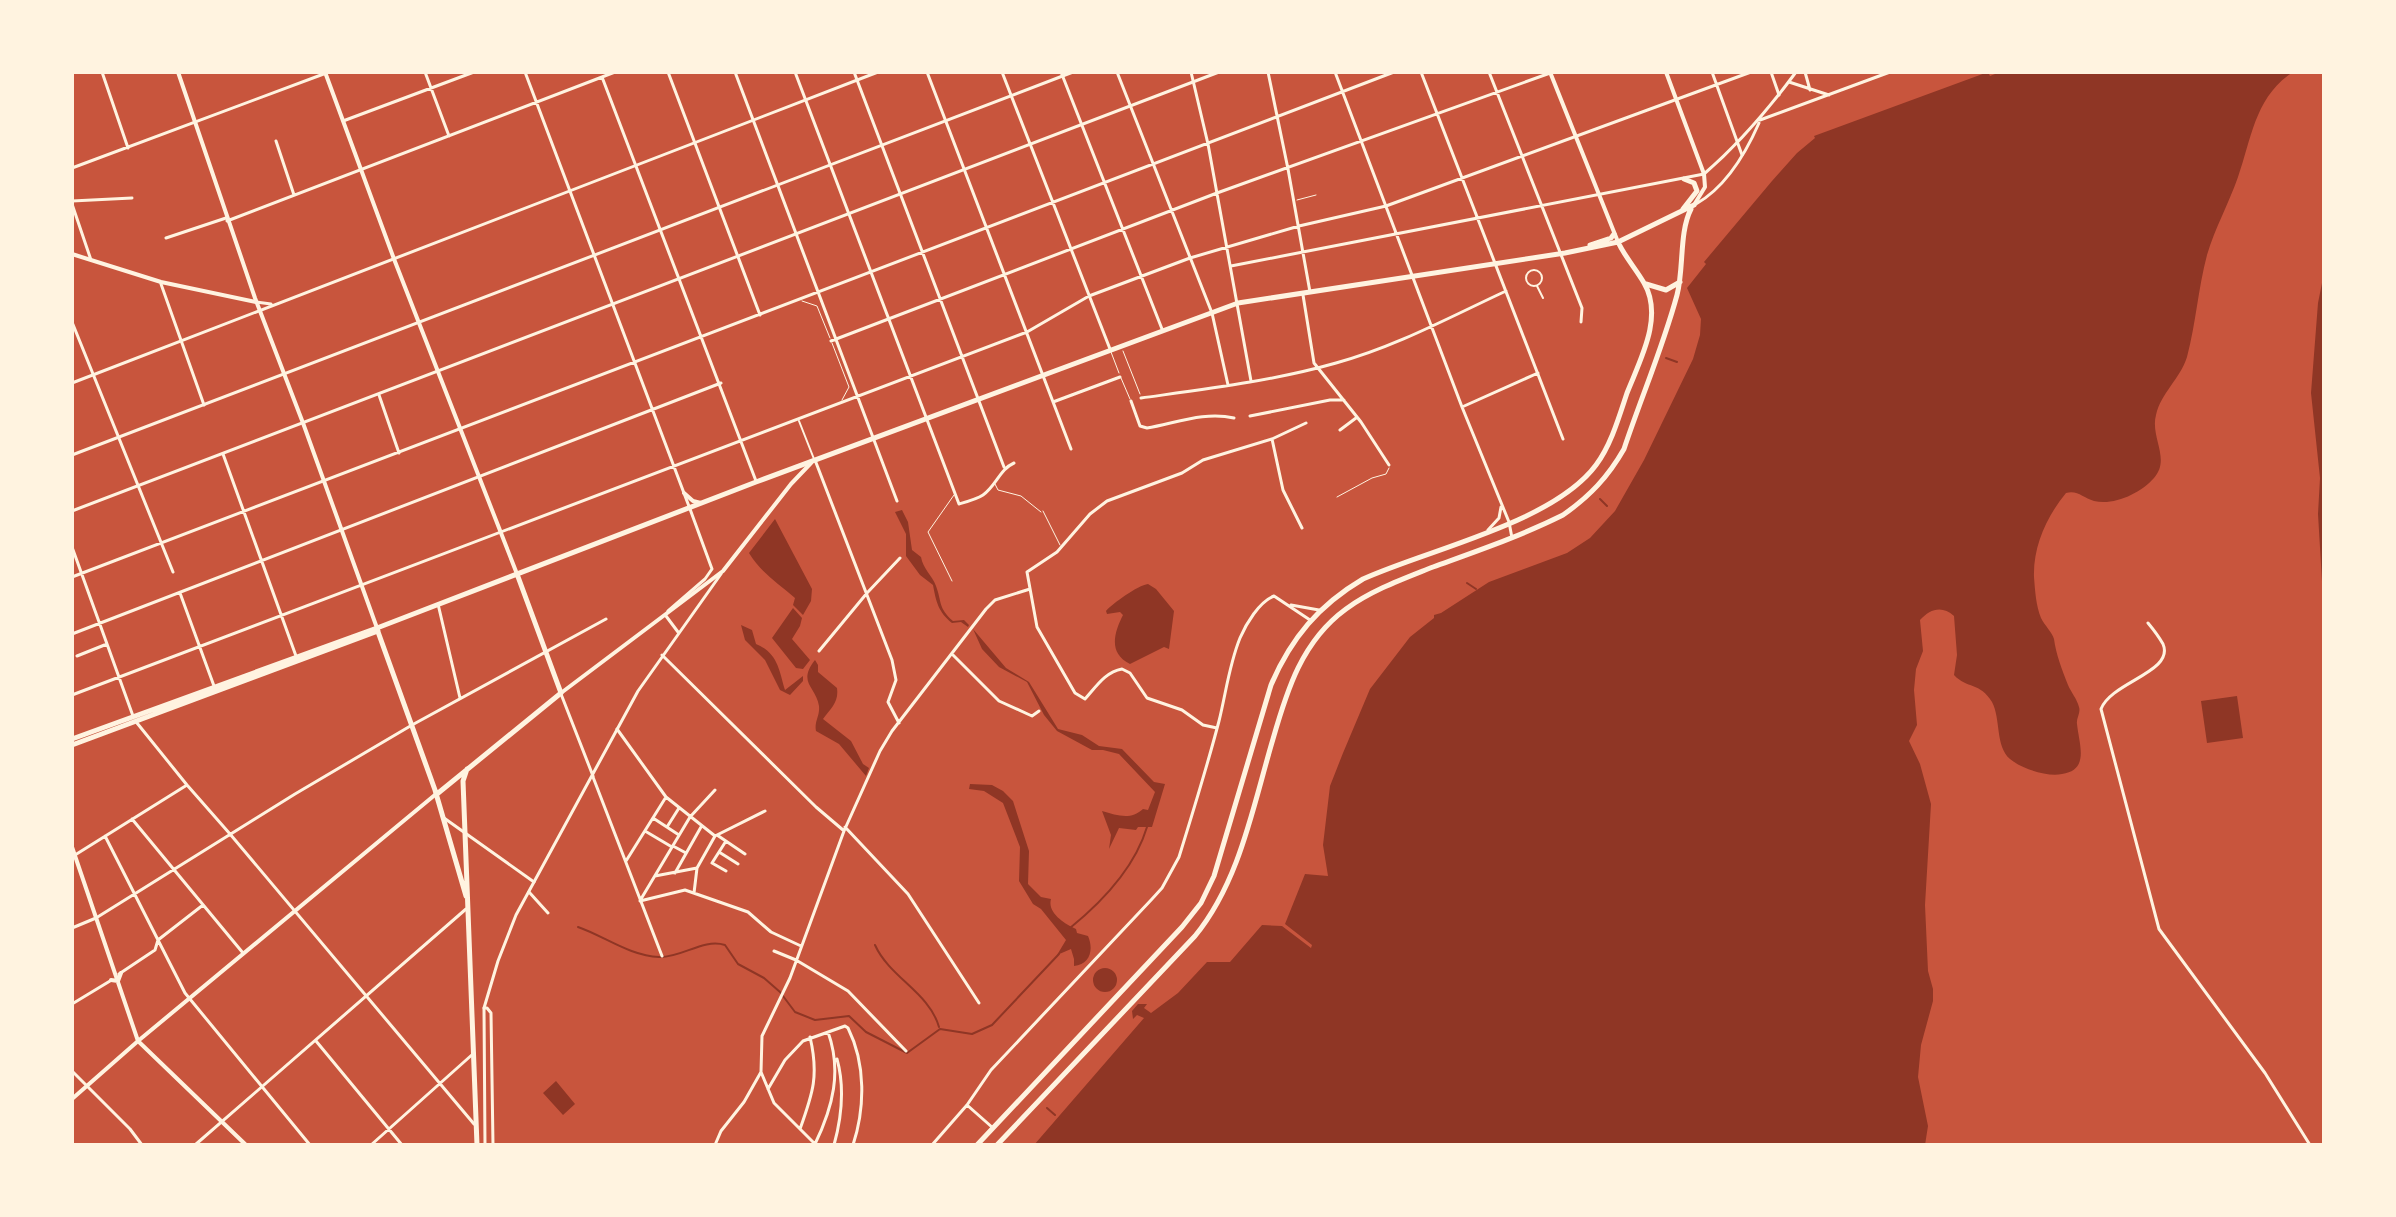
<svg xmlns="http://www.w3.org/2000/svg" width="2396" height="1217" font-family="Lato,sans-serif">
<rect width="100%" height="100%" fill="#c8553d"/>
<path fill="#8f3625" d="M1988 72 1990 76 2000 72H2293C2255 97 2252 137 2238 177 2229 203 2215 228 2207 255 2198 289 2196 323 2187 357 2180 379 2161 393 2156 415 2150 437 2171 459 2154 478 2141 493 2114 506 2094 501 2083 498 2078 490 2066 493 2047 516 2033 546 2034 577 2035 590 2036 606 2041 618 2045 626 2052 632 2054 639 2056 654 2062 670 2068 685 2071 692 2077 699 2079 707 2081 713 2076 718 2077 724 2079 744 2090 770 2062 774 2047 777 2022 769 2010 759 1995 746 2001 719 1992 702 1980 682 1967 689 1954 675L1957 655 1954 616C1942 605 1930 609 1920 620L1923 651 1916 669 1914 690 1917 725 1909 741 1920 764 1931 804 1925 905 1928 971 1933 989V1001L1921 1045 1918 1077 1928 1126 1925 1145H1034L1144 1018 1137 1015 1133 1019 1132 1011 1138 1004H1147L1144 1008 1151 1013 1178 993 1207 962H1230L1262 925 1282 926 1311 948 1312 945 1285 924 1305 874 1328 876 1323 845 1330 786 1343 753 1370 689 1410 637 1434 618V615L1441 613 1489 582 1567 553 1590 538 1615 511 1644 460 1693 359 1700 335 1701 319 1687 288 1706 264 1704 262 1772 181 1797 153 1815 138 1814 136Z
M2324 273V615L2318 514 2320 478 2311 393 2318 303Z
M902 510 908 522 912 550 921 557C923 569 932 575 936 586 942 602 938 608 953 621L964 620 969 625 968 627 961 622 952 623C938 612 936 601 933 585L920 575 906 556V534L895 512Z
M775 519 812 589 811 601 803 615 793 605 795 598C778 583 761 573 749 553Z
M1148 584 1156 589 1174 611 1169 649 1164 647 1130 664C1108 653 1114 633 1123 615L1120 612 1107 614 1106 611C1112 604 1138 585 1148 584Z
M793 608 802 618 800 626 792 639 810 660 803 669 796 668 772 638Z
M741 625 752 630 756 644C778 653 779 670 785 690L803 676V681L790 695 780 690 765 660 745 640Z
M973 629 1006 668 1029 682 1058 729 1082 735 1099 746 1122 749 1154 782 1165 784 1152 827H1138L1136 830 1119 828 1109 849 1111 835 1102 811C1117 815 1130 821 1143 809L1148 810 1155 792 1119 754 1103 750H1092L1057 731 1044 715 1027 682 999 667 982 649Z
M815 660 818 665V672L837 688C839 702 831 708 823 719L851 741 863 764 869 768 866 776 839 744 816 731C814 722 820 716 819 706 816 686 797 683 815 660Z
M2237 696 2243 738 2207 743 2201 701Z
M970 784 992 785 1003 791 1013 801 1029 851 1028 884 1041 897 1051 899C1047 913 1065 924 1076 929L1077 933 1088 936C1094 950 1090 964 1074 966V959L1071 949 1057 955 1066 940 1041 909 1033 904 1019 881 1020 847 1003 803 984 791 969 789Z
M1093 980a12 12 0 1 1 24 0a12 12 0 1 1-24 0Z
M556 1081 575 1104 563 1115 543 1093Z"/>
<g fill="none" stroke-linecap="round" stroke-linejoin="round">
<path stroke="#8f3625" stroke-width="2" d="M1666 358 1677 362
M1600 499 1607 506
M1467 583 1476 589
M578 927C604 936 630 956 659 957 682 958 703 938 725 945L738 964 764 978 780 992 795 1012 815 1020 849 1016 866 1032 907 1053 940 1029 972 1034 992 1025 1059 954
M1070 928C1102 902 1135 867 1147 827
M875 945C890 978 929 992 939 1027
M1047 1108 1055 1115"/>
<path stroke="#fff3e0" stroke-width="1" d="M1297 200 1316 195
M802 301 817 306 830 338
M832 343 849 387 842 400
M1123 351 1140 394
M1111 352 1119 373
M1121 378 1130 399
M995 484 998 490 1021 496 1041 512
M1337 497 1372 478 1386 474 1389 468
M1043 511 1060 545
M952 581 928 532 954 495"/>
<path stroke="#fff3e0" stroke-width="2" d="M1526 278a8 8 0 1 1 16 0a8 8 0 1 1-16 0Z
M1537 286 1543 298
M799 421 814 459"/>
<path stroke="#fff3e0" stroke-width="3" d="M102 72 128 148
M425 72 449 136
M525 72 690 509
M668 72 760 315
M735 72 897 501
M795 72 959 504C966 502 977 499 983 495 996 486 1000 469 1014 463
M854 72 1004 467
M927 72 1071 449
M1002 72 1110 349
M1061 72 1162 329
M1117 72 1212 313 1228 385
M1191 72 1208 144 1251 381
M1268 72 1288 169 1310 292
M1335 72 1462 407 1509 522 1512 538
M1421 72 1563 439
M1489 72 1582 308 1581 322
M1712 72 1742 155
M1771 72 1779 95
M1805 72 1810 90
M602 77 756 481
M1789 82 1829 95
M1760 120 1890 72
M343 121 474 72
M276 141 294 195
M72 168 329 72
M72 201 132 198
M72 204 91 260
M227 221 615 72
M166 238 226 218
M1231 266 1704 174
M161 284 204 405
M1303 295 1314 363 1361 422 1389 465
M72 322 173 572
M831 341 1217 193 1553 72
M379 395 399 453
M1141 398C1206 389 1273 381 1336 363 1395 347 1450 317 1506 291
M1131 401 1140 426 1147 428C1176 423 1205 411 1234 418
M1053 402 1120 377
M1462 407 1538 373
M1250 416 1330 400H1344
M1340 430 1356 418
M1272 439 1283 490 1302 528
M223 454 296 656
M815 460 892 660 896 680 888 702 899 723
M1488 530 1499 518 1501 507
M72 547 133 716
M72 577 1394 72
M180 593 214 686
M438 604 460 698
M1291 605 1319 610
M2148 623C2153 629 2159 637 2163 644 2175 672 2111 682 2101 709L2159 929 2265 1073 2310 1145
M72 634 721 383
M819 651 867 593 900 558
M952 654 999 701 1032 716 1039 711
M662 655 816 807 843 830
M77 656 107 644
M72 695 1027 332 1089 296 1190 258 1299 226 1386 206 1751 72
M137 723 187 785 230 834 474 1124
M1217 728 1203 725 1182 710 1147 698 1130 673 1122 669C1105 672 1096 687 1085 699L1075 693 1037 627 1027 572 1057 552 1090 514 1107 501 1182 473 1203 460 1272 439 1306 423
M617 729 666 797 715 836
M593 777 662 956
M444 818 534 882
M653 818 679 835
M132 819 243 953
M667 827 679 808
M845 827 908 894 979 1003
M645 831 672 847
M717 835 745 854
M105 836 185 993 310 1145
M673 846 686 853
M719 852 738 864
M75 855 187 785
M626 861 666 797
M726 871 712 863 726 841
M675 873 701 827
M655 876 697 868
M529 892 548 913
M694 893 697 868 715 836 765 811
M641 899 690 817 715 790
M640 901 685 890 748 912 771 932 801 946
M72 928 96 918 295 794 412 725 606 619
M774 951 796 960 848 991 906 1051
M119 974 155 950 158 940 203 905
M72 1004 110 981
M484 1008H487L491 1013 493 1145
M316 1041 402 1145
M72 1071 130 1129 142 1145
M761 1072 774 1103 815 1144
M768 1089 785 1060 803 1041 845 1026 848 1028C866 1064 865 1108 853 1145
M967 1105 993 1128
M800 1129C813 1093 819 1075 810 1037
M815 1144C833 1107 842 1071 828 1032
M371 1145 474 1053
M715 1145 721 1131 744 1102 761 1072 762 1036 790 978 844 831 880 751 892 731 986 609 995 600 1030 589
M834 1145C842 1116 845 1088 837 1059
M932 1145 967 1105 991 1070 1152 899 1162 888 1179 857C1193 812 1207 767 1219 721 1226 693 1229 665 1240 638 1246 624 1259 602 1274 596L1310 620"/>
<path stroke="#fff3e0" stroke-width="3" d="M1704 174C1740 143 1768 110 1796 72
M1696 204C1726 187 1745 155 1759 123
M256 302 271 304
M72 383 878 72
M72 455 1073 72
M72 511 1219 72
M668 611 705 579 712 569 690 509
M666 616 678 632
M561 694 593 776
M195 1145 466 909
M485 1145 484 1008 498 961 516 915 638 691 721 574"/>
<path stroke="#fff3e0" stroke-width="4" d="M72 254 161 282 256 302
M684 493 693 501 701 503
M561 693 723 571 791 484 811 463"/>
<path stroke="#fff3e0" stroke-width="4" d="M178 72 255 298 303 423 377 628
M325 72 394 259 517 574
M1550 72 1618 242
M1666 72 1704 174 1705 187 1694 205
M72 847 138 1041 246 1145
M111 980 118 981 121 973
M72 1099 138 1041 436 794"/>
<path stroke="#fff3e0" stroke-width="5" d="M1683 209 1697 191 1694 183 1684 179
M1590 245 1611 238 1614 234
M1646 284 1666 290 1680 282
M377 629 435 790 466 896
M72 739 377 628 756 482 1238 303 1565 253 1618 242 1694 205
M72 745 378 631
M467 769 463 781 477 1145
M437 794 561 693 517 574
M977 1145 1182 927 1201 903 1214 876 1271 685C1291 638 1319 605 1363 579 1429 549 1553 523 1596 465 1611 445 1619 417 1627 393 1640 360 1664 317 1644 283 1636 269 1625 257 1618 242
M997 1145 1195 936C1240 881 1253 806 1273 739 1287 690 1302 641 1346 609 1372 590 1403 579 1433 567 1477 551 1521 536 1563 515 1590 496 1608 477 1624 449 1641 398 1663 347 1677 295 1684 269 1679 232 1691 209"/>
</g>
<rect width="2396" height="1217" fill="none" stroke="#fff3e0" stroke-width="148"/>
</svg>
